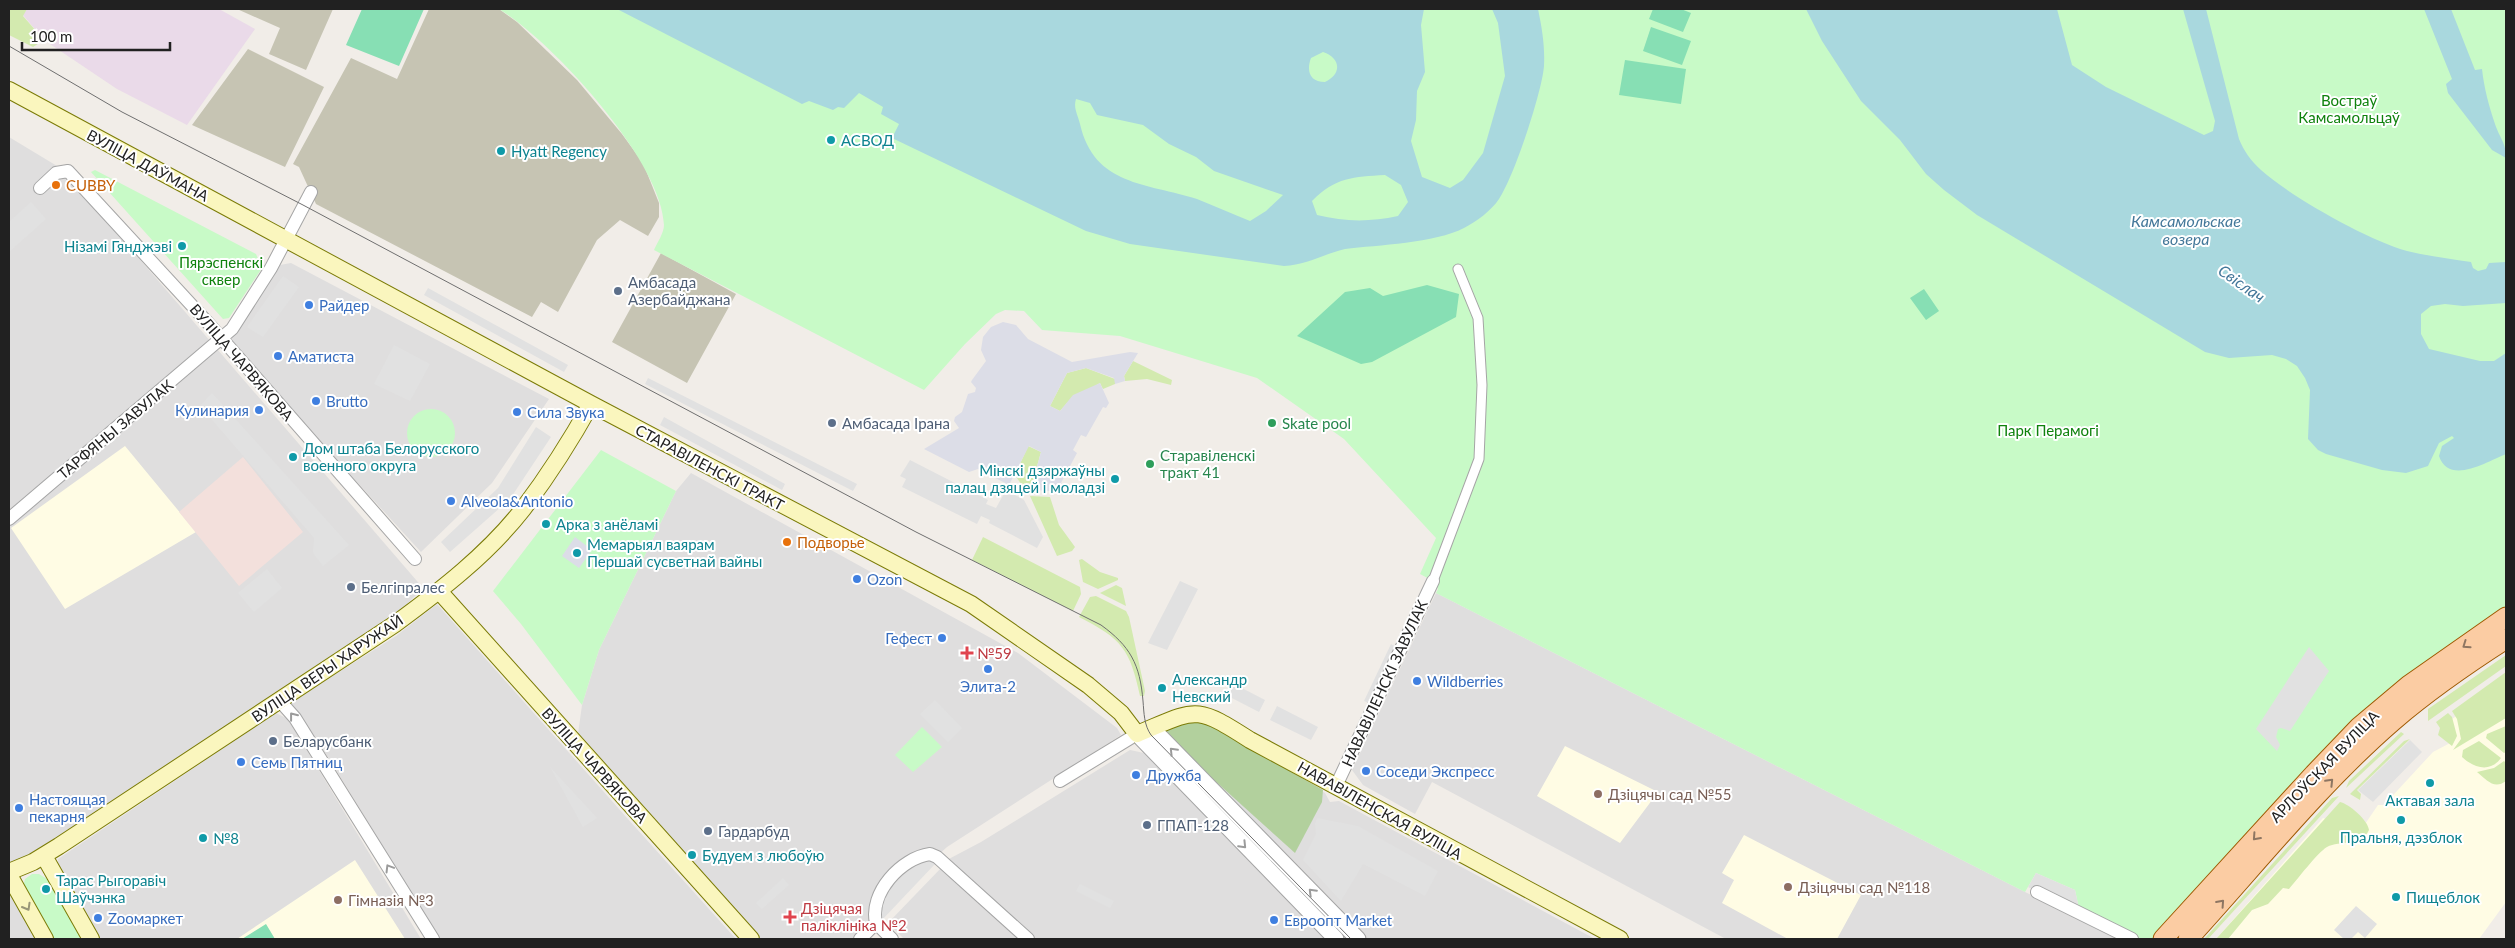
<svg xmlns="http://www.w3.org/2000/svg" width="2515" height="948" font-family="Lato,sans-serif">
<rect width="100%" height="100%" fill="#f1ede8"/>
<path fill="#dfdede" d="M9 137 62 169 423 588 402 609 360 638 81 824 21 861 9 865Z
M291 263 549 399 492 483 421 552 235 349 230 339 280 265Z
M691 473 1018 653 1117 728 1121 735 947 847 898 892 854 939H759L578 734 582 705 599 650 676 491Z
M1436 593 2025 892 2123 939H1726L1432 782 1415 814 1363 785 1352 770Z
M437 604 627 818 736 939H440L328 757 290 703 396 636Z
M276 713 288 719 421 939H95L56 870 58 859Z
M1192 721 1204 724 1325 793 1330 802 1339 801 1595 939H1360L1161 733Z
M1130 750 1144 753 1330 939H1033L945 861 981 842Z
M942 867 1020 939H904L888 923Z
M9 889 38 939H9Z"/>
<path fill="#eadae9" d="M27 9H219L255 29 187 125 117 89 44 40 23 15Z"/>
<path fill="#fffce4" d="M125 446 196 532 65 609 11 528Z
M2506 683V902L2479 939H2216L2323 818 2361 830 2378 805H2384L2433 752 2452 742 2449 721Z
M1565 746 1658 792 1620 843 1537 796Z
M1744 835 1861 895 1837 939H1788L1722 903 1734 880 1722 873Z
M355 860 405 939H237Z"/>
<path fill="#f3e0dc" d="M243 457 303 532 239 586 179 512Z"/>
<path fill="#c6c4b3" d="M237 9H333L306 70 269 54 280 28Z
M429 9H499L517 22 577 80 622 134 643 163 659 203V217L648 236 620 220 597 240 558 312 541 302 532 317 316 204 299 167 293 164 351 58 397 79Z
M248 49 324 87 285 167 192 125Z
M661 253 736 294 687 383 612 342Z"/>
<path fill="#d3eaaf" d="M9 9H27L23 16 44 40 33 47 9 35Z
M1133 361 1172 380 1171 385 1147 379 1125 381 1124 376Z
M1086 368 1115 379V384L1103 389 1100 383 1067 403 1060 411 1050 406 1067 373Z
M1028 446 1041 452 1036 470 1037 490C1025 492 1021 484 1015 475Z
M1030 496 1050 497 1059 525 1075 547 1072 551 1057 556Z
M983 537 1080 587 1081 594 1073 611 972 560Z
M1082 559 1100 572 1118 578V580L1098 589 1083 582 1079 560Z
M1116 585 1122 588 1126 606 1100 593Z
M1096 596 1126 611 1129 617 1145 691 1144 696H1140C1130 649 1122 639 1079 617L1090 597Z
M2506 655V666L2428 721V709Z
M2506 672V718L2453 750 2461 739 2457 719 2452 711Z
M2448 713 2452 717 2457 736 2452 746 2438 735 2440 728 2436 722Z
M2506 726V752L2504 753 2486 738 2487 734Z
M2401 732 2404 734 2346 788 2349 781Z
M2410 739 2357 790 2361 794 2360 800 2350 794 2404 741Z
M2479 741 2501 758C2490 773 2474 768 2462 757L2463 750Z
M2504 761 2506 763V781C2494 790 2487 780 2477 772L2494 768Z
M2339 796 2208 939H2204L2332 798Z
M2340 802C2349 804 2368 820 2369 830 2361 847 2340 840 2327 847 2317 853 2297 880 2289 889L2283 888 2268 904 2252 910 2228 939H2216Z"/>
<path fill="#b2d09d" d="M1182 723H1205L1323 790 1322 802 1295 853 1173 743 1165 732Z"/>
<path fill="#c8fac7" d="M499 9H2506V611L2189 899 2153 939H2132L2080 913 2075 890 2036 873 2025 892 1436 593 1438 589 1433 581 1420 574 1436 538 1344 439 1257 378 1120 336 1042 330 1024 311 1005 310 996 314 965 344 924 390 654 250C657 243 664 233 664 225 662 161 552 41 499 9Z
M95 170 256 254 262 268 229 318 223 319 91 172Z
M407 433a24 24 0 1 1 48 0a24 24 0 1 1-48 0Z
M601 450 676 491 599 650 582 705 521 624 493 591Z
M922 727 942 747 913 772 895 755Z
M32 874H39L47 879 82 939H52L23 887 25 879Z"/>
<path fill="#87dfb4" d="M362 9H424L399 66 346 45Z
M1653 9H1681L1691 13 1683 32 1649 19Z
M1651 27 1691 41 1682 65 1643 51Z
M1625 60 1686 69 1681 104 1619 95Z
M1427 285 1459 294 1456 317 1372 362 1361 364 1297 336 1345 292 1370 288 1383 296Z
M1924 289 1939 311 1926 320 1910 298Z
M266 924 275 939H242Z"/>
<path fill="#e1e1e1" d="M31 202 46 219 9 252V222Z
M283 276 299 287 263 337 247 327Z
M428 288 568 365 564 372 424 295Z
M394 345 430 364 410 401 374 384Z
M648 378 857 484 853 491 645 384Z
M212 393 349 545 323 566 313 553 314 538 200 406Z
M664 417 785 484 782 490 660 425Z
M536 427 551 437 510 499 450 552 441 542 498 488Z
M910 460 988 500 986 504 996 508 1006 490 1024 500 1043 537 1037 548 989 523 990 520 981 516 977 524 902 487 906 479 900 476Z
M267 569 282 588 254 612 238 593Z
M1180 581 1198 589 1167 650 1148 643Z
M1391 644 1396 647 1369 703 1364 701Z
M2309 647 2329 671 2290 731 2281 728 2278 729 2276 737 2280 745 2277 751 2256 729Z
M1234 684 1265 700 1259 712 1228 696Z
M935 700 962 728 948 742 920 714Z
M1277 706 1318 727 1311 740 1270 720Z
M2410 740 2422 752 2373 802 2358 790Z
M550 767 597 818 583 827Z
M1317 818 1358 826 1438 871 1425 896 1363 864 1341 901 1303 860 1316 834 1315 824Z
M927 857 935 864 882 920 876 911 892 886 920 860Z
M2036 873 2075 890 2080 913 2028 887Z
M783 878 789 885 762 909 756 903Z
M1080 884 1114 901 1110 908 1076 891Z
M2356 906 2377 924 2365 938 2358 932 2351 939H2344L2334 930Z"/>
<path fill="#dcdde7" d="M1003 322 1016 325 1028 339 1072 362 1130 352 1138 353 1124 376 1125 381 1115 384 1114 378 1086 368 1067 373 1050 406 1060 411 1073 395 1100 383 1109 403 1106 408 1103 407 1086 437 1081 435 1073 450 1077 453 1061 483 1063 485 1060 492 1037 490 1036 470 1041 452 1029 446 1009 485 978 469 969 472 924 449 959 428 954 421 955 417 962 412 968 394 975 392 976 388 971 382 972 380 986 361 981 350 983 337 991 327Z
M575 537 592 550 579 568 562 556Z"/>
<path fill="#a9d8de" fill-rule="evenodd" d="M617 9H1424L1421 25 1425 72 1417 91 1416 120 1411 141 1422 177 1450 188 1463 180 1483 153 1505 76 1498 23 1492 9H1538C1542 28 1545 46 1544 66 1542 92 1514 177 1499 199 1491 211 1477 221 1464 228 1435 243 1378 245 1345 249 1324 254 1306 265 1284 266L1130 244 1086 231 892 138 899 124 881 114 883 107 859 93 844 108 838 107 833 110 809 101 802 104ZM1323 52C1341 58 1342 74 1325 82 1310 82 1306 71 1311 58ZM1076 99 1090 103 1097 115 1143 125 1169 144 1196 157 1214 171 1283 195 1266 211 1250 221C1232 214 1215 206 1197 199 1147 183 1094 186 1080 124 1078 115 1073 108 1076 99ZM1385 175 1401 185 1408 202 1398 216C1370 222 1345 222 1317 215L1312 201C1336 177 1353 177 1385 175Z
M1806 9H2057L2072 65 2106 87 2204 135 2213 131 2215 121 2183 9H2206L2239 139C2244 151 2251 161 2261 170 2291 197 2368 240 2407 251 2428 256 2450 259 2471 262L2473 268 2478 271 2486 269 2489 263 2506 262V303L2463 306 2445 304 2431 306 2421 314V334L2429 349 2480 361H2494L2506 353V454C2488 461 2449 486 2439 456L2442 446 2454 438 2452 436 2439 443 2428 466 2406 473 2382 470 2326 454 2318 450 2308 439 2310 390 2305 378 2297 366 2286 359 2272 355 2229 358 2205 352 1977 215 1944 190 1926 174 1900 140 1861 101 1822 41Z
M2424 9H2451L2475 70 2482 69C2484 88 2489 106 2495 124 2500 139 2506 142 2506 158L2492 150 2448 93 2446 84 2452 79Z"/>
<g fill="none" stroke-linecap="round" stroke-linejoin="round">
<defs>
<path id="pedestrian" d="M1433 581 1479 459 1482 385 1478 318 1458 269"/>
<path id="minor" d="M40 188 56 173 68 171 209 324 415 559
M9 519 232 329 271 268 311 192
M279 700 295 718 433 939
M1060 781 1137 734
M1336 786 1433 581
M2037 892 2132 939
M876 923C869 893 901 858 930 854L937 857 1028 939
M876 923 892 939
M860 939 876 923"/>
<path id="tertiary" d="M1152 728 1358 939
M1137 734 1336 939"/>
<path id="secondary" d="M9 90 591 404 971 604 1088 685 1121 713 1137 734C1197 709 1194 704 1250 740L1620 939
M439 591 751 939
M44 856 91 939
M9 872 33 862 59 846 395 624C440 591 488 554 523 509 548 476 571 440 591 404
M9 875 45 939"/>
<path id="primary" d="M2163 939 2314 774 2359 727 2409 685 2506 617
M2188 939C2255 866 2318 786 2393 721 2428 691 2467 664 2506 639"/>
</defs>
<use href="#pedestrian" stroke="#a5a5a5" stroke-width="11"/>
<use href="#minor" stroke="#a5a5a5" stroke-width="14"/>
<use href="#tertiary" stroke="#a5a5a5" stroke-width="17"/>
<use href="#secondary" stroke="#7b7b06" stroke-width="18"/>
<use href="#primary" stroke="#9e5901" stroke-width="21"/>
<use href="#pedestrian" stroke="#fff" stroke-width="9"/>
<use href="#minor" stroke="#fff" stroke-width="12"/>
<use href="#tertiary" stroke="#fff" stroke-width="15"/>
<use href="#secondary" stroke="#faf6be" stroke-width="16"/>
<use href="#primary" stroke="#fbcca3" stroke-width="19"/>
<path stroke="#6f6f6f" stroke-width="1" d="M9 46 122 112 303 205 916 532 1101 625C1130 646 1140 664 1143 701 1144 713 1144 725 1151 735L1351 939"/>
</g>
<defs><path id="oneway-chevron" d="M-2-3.5L2.5 0L-2 3.5" fill="none" stroke-width="1.6" stroke-linecap="round" stroke-linejoin="round" transform="scale(1.25)"/></defs>
<g stroke="#8e7662">
<use href="#oneway-chevron" transform="translate(2466 645) rotate(145)"/>
<use href="#oneway-chevron" transform="translate(2330 782) rotate(-46)"/>
<use href="#oneway-chevron" transform="translate(2256 837) rotate(132)"/>
<use href="#oneway-chevron" transform="translate(2221 903) rotate(-48)"/>
</g>
<g stroke="#9b9b9b">
<use href="#oneway-chevron" transform="translate(293 716) rotate(-128)"/>
<use href="#oneway-chevron" transform="translate(1173 751) rotate(-134)"/>
<use href="#oneway-chevron" transform="translate(1243 845) rotate(46)"/>
<use href="#oneway-chevron" transform="translate(389 868) rotate(-121)"/>
<use href="#oneway-chevron" transform="translate(1312 892) rotate(-135)"/>
</g>
<use stroke="#989677" href="#oneway-chevron" transform="translate(27 907) rotate(60)"/>
<g fill="#0f9aa8" stroke="#fff" stroke-width="2">
<circle cx="831" cy="140" r="5"/>
<circle cx="501" cy="151" r="5"/>
<circle cx="182" cy="246" r="5"/>
<circle cx="293" cy="457" r="5"/>
<circle cx="1115" cy="479" r="5"/>
<circle cx="546" cy="524" r="5"/>
<circle cx="577" cy="553" r="5"/>
<circle cx="1162" cy="688" r="5"/>
<circle cx="2430" cy="783" r="5"/>
<circle cx="2401" cy="820" r="5"/>
<circle cx="203" cy="838" r="5"/>
<circle cx="692" cy="855" r="5"/>
<circle cx="46" cy="889" r="5"/>
<circle cx="2396" cy="897" r="5"/>
</g>
<g fill="#e8710a" stroke="#fff" stroke-width="2">
<circle cx="56" cy="185" r="5"/>
<circle cx="787" cy="542" r="5"/>
</g>
<g fill="#5c6f8a" stroke="#fff" stroke-width="2">
<circle cx="618" cy="291" r="5"/>
<circle cx="832" cy="423" r="5"/>
<circle cx="351" cy="587" r="5"/>
<circle cx="273" cy="741" r="5"/>
<circle cx="1147" cy="825" r="5"/>
<circle cx="708" cy="831" r="5"/>
</g>
<g fill="#3f7fe0" stroke="#fff" stroke-width="2">
<circle cx="309" cy="305" r="5"/>
<circle cx="278" cy="356" r="5"/>
<circle cx="316" cy="401" r="5"/>
<circle cx="259" cy="410" r="5"/>
<circle cx="517" cy="412" r="5"/>
<circle cx="451" cy="501" r="5"/>
<circle cx="857" cy="579" r="5"/>
<circle cx="942" cy="638" r="5"/>
<circle cx="988" cy="669" r="5"/>
<circle cx="1417" cy="681" r="5"/>
<circle cx="241" cy="762" r="5"/>
<circle cx="1366" cy="771" r="5"/>
<circle cx="1136" cy="775" r="5"/>
<circle cx="19" cy="808" r="5"/>
<circle cx="98" cy="918" r="5"/>
<circle cx="1274" cy="920" r="5"/>
</g>
<g fill="#2e9e5b" stroke="#fff" stroke-width="2">
<circle cx="1272" cy="423" r="5"/>
<circle cx="1150" cy="464" r="5"/>
</g>
<g fill="#e0444e" stroke="#fff" stroke-width="2">
<path d="M964.5 645.5h5v5h5v5h-5v5h-5v-5h-5v-5h5z"/>
<path d="M787.5 909.5h5v5h5v5h-5v5h-5v-5h-5v-5h5z"/>
</g>
<g fill="#8d6e63" stroke="#fff" stroke-width="2">
<circle cx="1598" cy="794" r="5"/>
<circle cx="1788" cy="887" r="5"/>
<circle cx="338" cy="900" r="5"/>
</g>
<g text-anchor="middle" dominant-baseline="central" stroke-width="4" stroke-linejoin="round" paint-order="stroke">
<g font-size="15" fill="#0f820d" stroke="#fff">
<text x="2349" y="100">Востраў<tspan x="2349" dy="17">Камсамольцаў</tspan></text>
<text x="221" y="262">Пярэспенскі<tspan x="221" dy="17">сквер</tspan></text>
<text x="2048" y="430">Парк Перамогі</text>
</g>
<g font-size="15" fill="#0d838f" stroke="#fff" text-anchor="start">
<text x="841" y="140">АСВОД</text>
<text x="511" y="151">Hyatt Regency</text>
<text x="172" y="246" text-anchor="end">Нізамі Гянджэві</text>
<text x="303" y="448">Дом штаба Белорусского<tspan x="303" dy="17">военного округа</tspan></text>
<text x="1105" y="470" text-anchor="end">Мінскі дзяржаўны<tspan x="1105" dy="17">палац дзяцей і моладзі</tspan></text>
<text x="556" y="524">Арка з анёламі</text>
<text x="587" y="544">Мемарыял ваярам<tspan x="587" dy="17">Першай сусветнай вайны</tspan></text>
<text x="1172" y="679">Александр<tspan x="1172" dy="17">Невский</tspan></text>
<text x="2430" y="800" text-anchor="middle">Актавая зала</text>
<text x="2401" y="837" text-anchor="middle">Пральня, дэзблок</text>
<text x="213" y="838">№8</text>
<text x="702" y="855">Будуем з любоўю</text>
<text x="56" y="880">Тарас Рыгоравіч<tspan x="56" dy="17">Шаўчэнка</tspan></text>
<text x="2406" y="897">Пищеблок</text>
</g>
<g font-size="15" fill="#212121" stroke="#fff">
<text transform="translate(148 165) rotate(28)">ВУЛІЦА ДАЎМАНА</text>
<text transform="translate(242 362) rotate(49)">ВУЛІЦА ЧАРВЯКОВА</text>
<text transform="translate(115 429) rotate(-40)">ТАРФЯНЫ ЗАВУЛАК</text>
<text transform="translate(710 467) rotate(28)">СТАРАВІЛЕНСКІ ТРАКТ</text>
<text transform="translate(327 668) rotate(-34)">ВУЛІЦА ВЕРЫ ХАРУЖАЙ</text>
<text transform="translate(1384 683) rotate(-65)">НАВАВІЛЕНСКІ ЗАВУЛАК</text>
<text transform="translate(595 765) rotate(48)">ВУЛІЦА ЧАРВЯКОВА</text>
<text transform="translate(2324 766) rotate(-46)">АРЛОЎСКАЯ ВУЛІЦА</text>
<text transform="translate(1380 810) rotate(29)">НАВАВІЛЕНСКАЯ ВУЛІЦА</text>
</g>
<g font-size="15" fill="#c56008" stroke="#fff" text-anchor="start">
<text x="66" y="185">CUBBY</text>
<text x="797" y="542">Подворье</text>
</g>
<g font-size="15" fill="#4e5e75" stroke="#fff" text-anchor="start">
<text x="628" y="282">Амбасада<tspan x="628" dy="17">Азербайджана</tspan></text>
<text x="842" y="423">Амбасада Ірана</text>
<text x="361" y="587">Белгіпралес</text>
<text x="283" y="741">Беларусбанк</text>
<text x="1157" y="825">ГПАП-128</text>
<text x="718" y="831">Гардарбуд</text>
</g>
<g font-size="15" fill="#366cbe" stroke="#fff" text-anchor="start">
<text x="319" y="305">Райдер</text>
<text x="288" y="356">Аматиста</text>
<text x="326" y="401">Brutto</text>
<text x="249" y="410" text-anchor="end">Кулинария</text>
<text x="527" y="412">Сила Звука</text>
<text x="461" y="501">Alveola&amp;Antonio</text>
<text x="867" y="579">Ozon</text>
<text x="932" y="638" text-anchor="end">Гефест</text>
<text x="1427" y="681">Wildberries</text>
<text x="988" y="686" text-anchor="middle">Элита-2</text>
<text x="251" y="762">Семь Пятниц</text>
<text x="1376" y="771">Соседи Экспресс</text>
<text x="1146" y="775">Дружба</text>
<text x="29" y="799">Настоящая<tspan x="29" dy="17">пекарня</tspan></text>
<text x="108" y="918">Zooмаркет</text>
<text x="1284" y="920">Евроопт Market</text>
</g>
<g font-size="15" fill="#27864d" stroke="#fff" text-anchor="start">
<text x="1282" y="423">Skate pool</text>
<text x="1160" y="455">Старавіленскі<tspan x="1160" dy="17">тракт 41</tspan></text>
</g>
<g font-size="15" fill="#be3a42" stroke="#fff" text-anchor="start">
<text x="977" y="653">№59</text>
<text x="801" y="908">Дзіцячая<tspan x="801" dy="17">паліклініка №2</tspan></text>
</g>
<g font-size="15" fill="#785e54" stroke="#fff" text-anchor="start">
<text x="1608" y="794">Дзіцячы сад №55</text>
<text x="1798" y="887">Дзіцячы сад №118</text>
<text x="348" y="900">Гімназія №3</text>
</g>
<g font-size="16" font-style="italic" fill="#44789a" stroke="#fff">
<text x="2186" y="220">Камсамольскае<tspan x="2186" dy="18">возера</tspan></text>
<text transform="translate(2242 283) rotate(35)">Свіслач</text>
</g>
</g>
<rect width="2515" height="948" fill="none" stroke="#212121" stroke-width="20"/>
<path d="M22 42v8h148v-8" fill="none" stroke="#212121" stroke-width="2.5"/>
<text x="30" y="42" font-size="15" fill="#212121" stroke="#ffffff" stroke-width="4" paint-order="stroke">100 m</text>
</svg>
